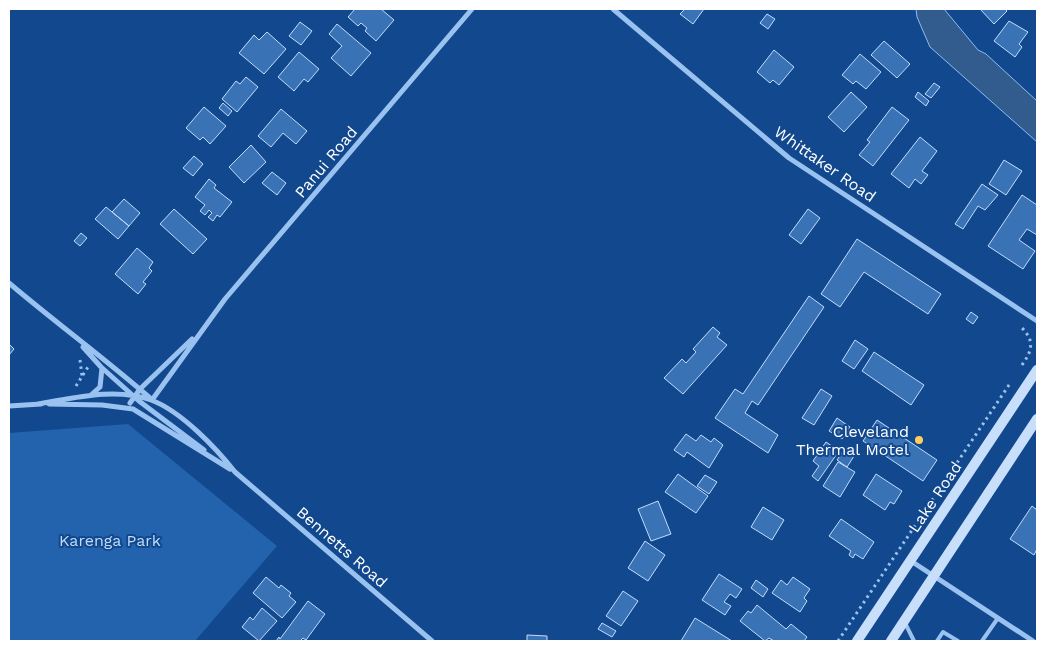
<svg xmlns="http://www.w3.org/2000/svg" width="1046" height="650" font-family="'Work Sans',sans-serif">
<rect width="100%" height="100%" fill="#12488d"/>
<path fill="#2362ac" d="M128 424 277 546 195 641H9V433Z"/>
<path fill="#335c8e" stroke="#8bbdf5" d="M916 9H944L978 50 986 54 1037 101V142L930 47 917 17Z"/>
<path fill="#3a72b6" stroke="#c1dcfd" d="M355 9H381L394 20 376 41 365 31 367 28 361 23 358 26 348 17Z
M685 9H704L693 24 680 14Z
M980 9H1005L1007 11 994 24Z
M767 14 775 19 768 29 760 23Z
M1009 21 1028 32 1019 44 1022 47 1015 57 994 41Z
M300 22 312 31 301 45 289 36Z
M337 24 371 53 351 76 331 58 342 46 329 34Z
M267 32 286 49 264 74 239 53 254 35 259 40Z
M884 41 910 64 897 78 871 55Z
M774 50 794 67 779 85 773 80 770 83 757 72Z
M299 52 319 69 308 82 304 79 294 91 278 77Z
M860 54 881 72 866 89 856 81 853 84 842 75Z
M246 77 258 87 237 112 222 99 236 81 240 84Z
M934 83 940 87 931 98 925 94Z
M851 92 867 107 844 132 828 117Z
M918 92 929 101 926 106 915 97Z
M223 103 232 111 228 116 219 108Z
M204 107 226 126 210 144 203 137 200 140 186 128Z
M892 107 909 120 873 166 859 155 870 142 867 140Z
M281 109 307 131 296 144 283 133 271 147 258 136Z
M920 137 937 151 922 171 928 175 921 184 915 179 909 188 891 174Z
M251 145 266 162 244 183 229 167Z
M194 156 203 164 193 176 183 168Z
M1004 160 1022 171 1006 195 989 184Z
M272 172 286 183 277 195 262 183Z
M209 179 216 185 214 188 232 202 220 217 217 215 213 221 208 217 212 213 209 210 205 215 200 211 205 205 195 197Z
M982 184 998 195 985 210 978 206 963 229 955 224Z
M1022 195 1037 205V235L1027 229 1019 240 1035 251 1023 269 988 246Z
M124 199 140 213 129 226 112 212Z
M106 207 129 226 118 239 95 219Z
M174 209 207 239 193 254 160 224Z
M808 209 820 218 801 244 789 235Z
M81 233 87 238 80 246 74 241Z
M857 239 941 294 928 314 864 272 840 307 821 294Z
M137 248 153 262 149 268 152 271 143 282 146 284 138 294 115 274Z
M809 296 824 307 758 405 752 401 745 413 778 435 768 453 715 418 735 389 743 394Z
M971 312 978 317 973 324 966 319Z
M713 327 720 333 717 337 727 345 683 394 664 378 682 359 686 363 696 352 693 349Z
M855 340 868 349 854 369 842 361Z
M9 344 14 349 9 355Z
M874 352 924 385 911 405 862 371Z
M821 389 832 396 814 425 802 418Z
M837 418 850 427 842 439 829 431Z
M877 420 937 460 923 481 863 441Z
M686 434 696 441 701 435 711 442 714 438 723 445 709 468 687 452 684 457 674 450Z
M826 442 839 451 818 481 812 476 819 466 813 461Z
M846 447 856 453 847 467 837 460Z
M838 462 855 472 840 497 823 486Z
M678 474 708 496 696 513 665 492Z
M876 474 902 491 894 504 890 502 885 510 863 495Z
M705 475 717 482 709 494 697 486Z
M658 501 671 534 651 541 638 509Z
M1032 506 1037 510V549L1034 555 1010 539Z
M763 507 784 520 772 540 751 527Z
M841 519 874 542 863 559 855 554 853 558 849 555 851 551 829 536Z
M645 541 665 555 648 581 628 568Z
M719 574 742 589 736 598 730 594 724 602 731 606 725 615 702 600Z
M266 577 279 588 281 585 291 593 289 596 296 602 282 618 253 593Z
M793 577 810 589 804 598 807 601 800 612 772 593 781 580 787 585Z
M756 580 768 589 763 597 751 588Z
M623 591 638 601 621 626 606 616Z
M308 601 325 614 306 640 303 638 300 641H276L279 637 280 639Z
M757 605 786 629 791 624 807 637 804 641H774L769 638 765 641 740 621 748 611 751 613Z
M262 608 277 621 259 641 242 627 250 617 253 620Z
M695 618 732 641H681Z
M602 623 616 631 612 637 598 629Z
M527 635 547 636V641H527Z"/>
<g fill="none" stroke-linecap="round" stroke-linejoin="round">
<path stroke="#9ac2f1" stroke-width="3" stroke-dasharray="2.5 4" stroke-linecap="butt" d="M80 360 82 376
M1022 365C1032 351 1035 341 1022 328L1024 325
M76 386 88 367
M838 641 1011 382"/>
<path stroke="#9ac2f1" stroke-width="4" d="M905 623 914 641
M937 641 943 632 958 641
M982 641 998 618"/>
<path stroke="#9ac2f1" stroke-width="5" d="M613 9 789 158 1037 321
M9 283C55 322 104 358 150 398
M83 347 101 367 139 401 204 450
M91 395 100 387 102 368
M152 400 225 299 472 9
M130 403 140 389 192 339
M38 404C74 398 115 387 151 400 181 411 216 448 235 472L432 641
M49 404 102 405 133 409 230 469
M9 406 41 404
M911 561 1033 641"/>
<path stroke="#c8dffc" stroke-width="10" d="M857 641 1037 370
M891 641 1037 419"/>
</g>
<circle fill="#ffce5a" stroke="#12488d" stroke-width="2" cx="919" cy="440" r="5"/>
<g text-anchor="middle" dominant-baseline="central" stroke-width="4" stroke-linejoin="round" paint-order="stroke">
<g font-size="16" fill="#fff" stroke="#12488d">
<text transform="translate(326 162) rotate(-50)">Panui Road</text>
<text transform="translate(825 164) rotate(35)">Whittaker Road</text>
<text transform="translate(935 497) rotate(-56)">Lake Road</text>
<text transform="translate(342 547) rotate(41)">Bennetts Road</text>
</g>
<g font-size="16" fill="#fff" stroke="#12488d" text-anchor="end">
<text x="909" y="431">Cleveland<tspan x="909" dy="18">Thermal Motel</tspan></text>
</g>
<g font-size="16" fill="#c1dcfd" stroke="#12488d">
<text x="110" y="540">Karenga Park</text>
</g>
</g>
<rect width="1046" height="650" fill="none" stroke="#ffffff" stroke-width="20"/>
</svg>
